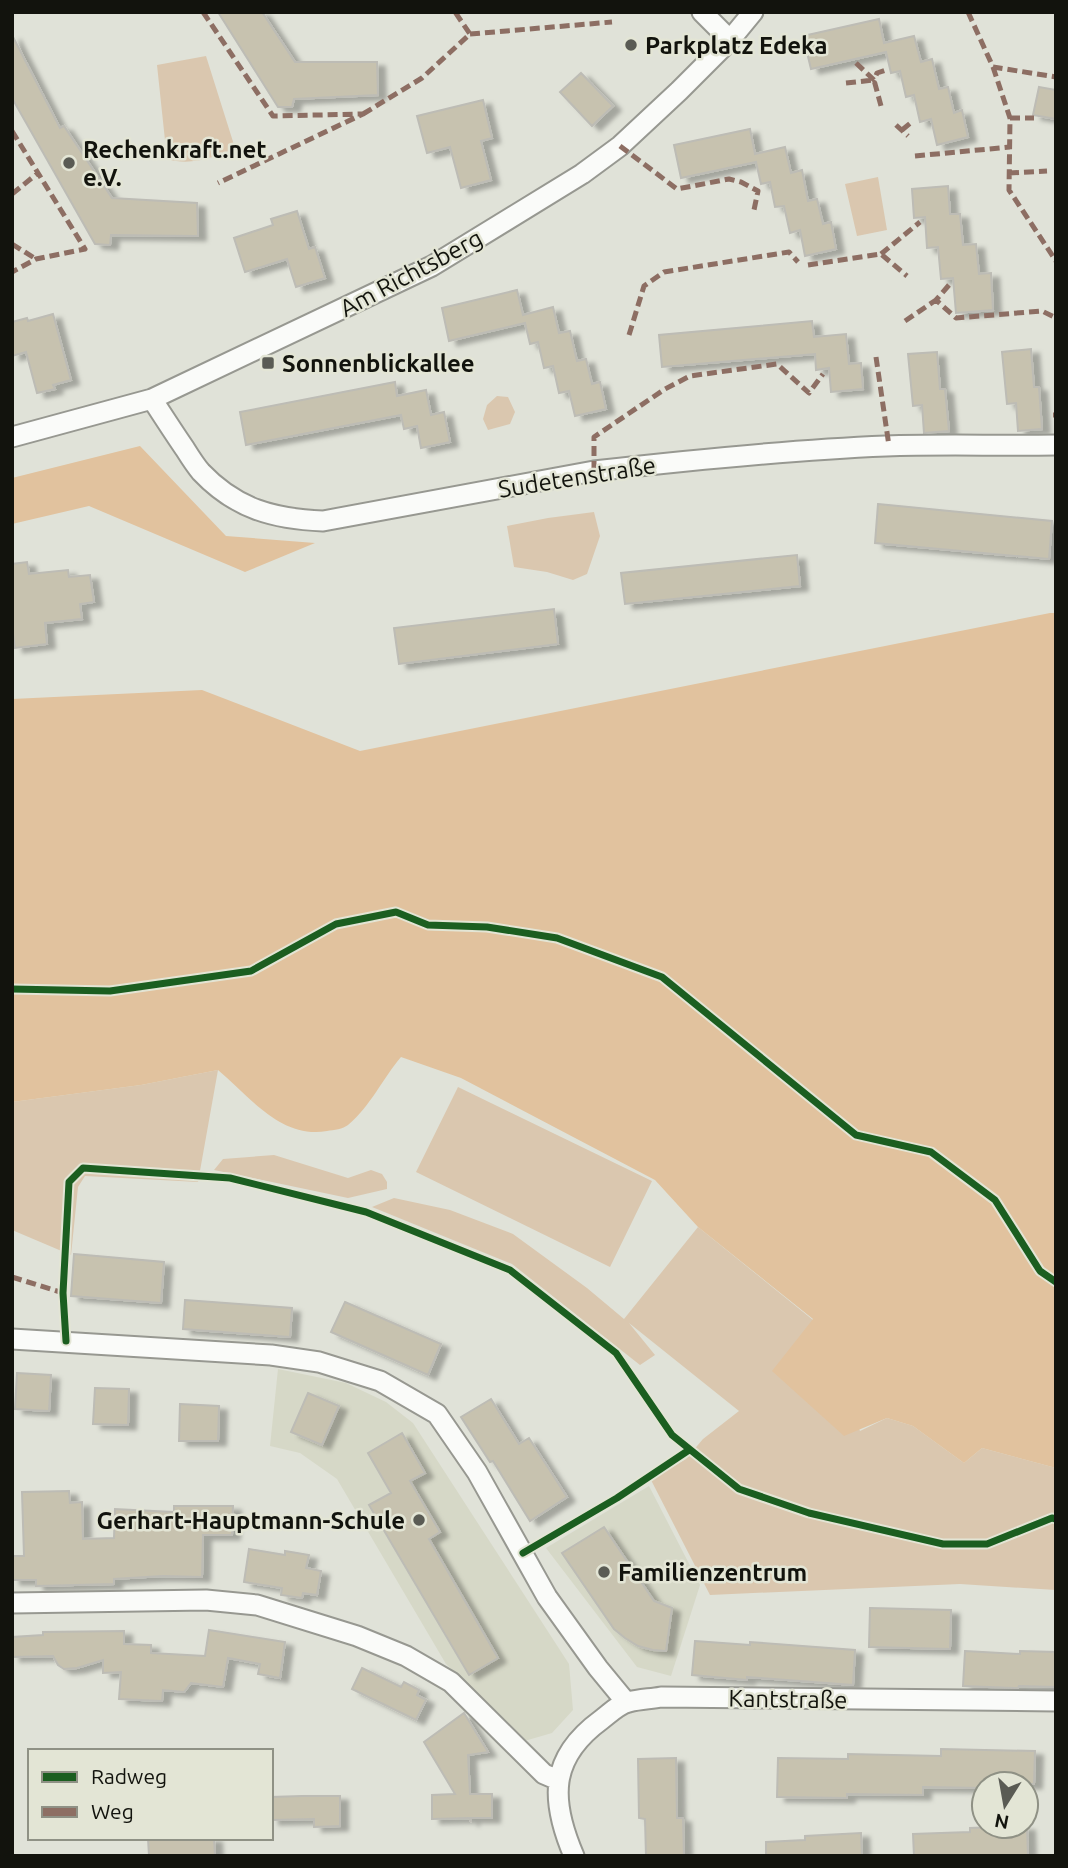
<svg xmlns="http://www.w3.org/2000/svg" width="1068" height="1868" font-family="Ubuntu,sans-serif">
<defs>
<filter id="shadow"><feDropShadow dx="8" dy="4.5" stdDeviation="2" flood-color="#0004"/></filter>
</defs>
<rect width="100%" height="100%" fill="#e0e2d8"/>
<path fill="#d6d8c7" d="M278 1369 346 1383 386 1402 413 1423 569 1664 573 1710 552 1733 521 1742 467 1684 446 1664 337 1479 300 1453 270 1446Z
M649 1486 700 1585 671 1676 637 1667 546 1548Z"/>
<path fill="#dac7af" d="M206 56 235 148C214 158 190 166 167 159L157 65Z
M878 177 887 230 857 236 845 184Z
M497 396 508 397 515 412 510 424 488 430 483 419 487 405Z
M594 512 600 536 587 574 573 580 547 572 514 567 507 526 548 518Z
M218 1070 198 1182 85 1176 78 1187 71 1255 12 1230V1102L141 1085Z
M458 1087 652 1181 610 1267 416 1172Z
M274 1155 348 1178 371 1170 382 1174 387 1182V1189L348 1198 214 1170 223 1159Z
M394 1198 450 1210 513 1234 587 1288 624 1319 698 1227 813 1320 860 1431 887 1418 913 1426 964 1463 982 1448 1056 1468V1590L960 1584 710 1595 651 1480 686 1459 703 1439 739 1411 629 1323 655 1355 640 1365 512 1264 372 1207Z"/>
<path fill="#e1c29e" d="M140 446 226 536 315 543 245 572 89 506 12 524V478Z
M1050 613H1056V1468L982 1448 964 1463 913 1426 887 1418 844 1436 772 1371 813 1319 698 1227 655 1180 461 1078 401 1057C383 1078 370 1107 348 1125 343 1129 334 1130 327 1131 281 1139 250 1097 218 1070L141 1085 12 1102V699L202 690 360 751Z"/>
<path fill="#c7c2af" stroke="#bdbcb5" stroke-width="2" filter="url(#shadow)" d="M218 12H262L295 62H377L378 95 294 99 292 107H278Z
M879 19 884 43 914 36 921 62 932 59 939 89 948 87 954 113 962 110 968 137 937 145 931 119 920 122 914 95 906 97 900 71 891 73 886 52 811 69 803 36Z
M12 35 60 128 64 126 112 198 197 203 198 236 111 235 110 245 95 244 12 98Z
M581 73 613 106 592 126 560 92Z
M1039 87 1056 90V119L1033 115Z
M483 100 492 138 481 141 491 180 461 188 450 147 427 153 417 116Z
M750 129 755 154 785 147 791 173 802 170 808 201 817 199 823 224 831 222 836 249 805 256 800 230 790 233 784 206 775 207 770 182 761 184 756 162 681 178 674 145Z
M948 186 950 214H960L963 245 976 244 979 274 991 273 993 310 956 313 953 278 941 279 938 247 927 248 925 217 914 218 912 189Z
M297 211 309 249 315 247 325 278 296 287 287 259 245 272 234 238 273 225 271 219Z
M517 290 523 315 553 307 559 333 570 331 577 361 586 359 592 384 600 382 606 409 575 416 569 391 559 393 553 366 544 368 538 342 530 344 525 323 449 341 442 308Z
M53 314 71 380 53 385 55 389 37 393 26 352 12 356V322L27 318 28 321Z
M812 321 814 337 846 334 849 364 861 363 863 389 831 392 829 368 816 370 815 354 662 367 659 335Z
M1031 349 1034 387H1039L1042 429 1018 431 1016 403 1007 404 1002 352Z
M937 352 940 389H945L949 431 924 433 922 405 913 406 908 354Z
M395 382 397 396 426 390 431 415 444 412 450 442 421 448 417 426 404 429 401 415 246 445 240 412Z
M878 504 1052 521 1049 559 875 543Z
M797 555 800 586 625 604 621 573Z
M27 562 29 574 68 570 69 577 90 575 94 602 80 604 82 619 45 623 47 644 15 648 12 627V564Z
M554 609 558 644 399 664 394 628Z
M74 1254 164 1262 161 1303 71 1296Z
M185 1300 292 1308 290 1337 183 1329Z
M345 1302 441 1344 428 1375 331 1332Z
M17 1373 51 1375 49 1411 15 1409Z
M95 1388 129 1389 128 1425 93 1424Z
M308 1393 339 1406 322 1445 291 1432Z
M491 1399 519 1444 529 1438 567 1497 530 1521 493 1461 490 1462 461 1417Z
M180 1404 219 1406 218 1441H179Z
M402 1433 425 1473 410 1481 440 1532 429 1539 498 1658 469 1675 369 1505 391 1493 368 1453Z
M69 1491 70 1503 82 1502 83 1539 114 1538 115 1509 174 1512V1506H233L232 1535H203L202 1577 163 1576 114 1579V1584L36 1586V1580H12V1556H24L22 1492Z
M604 1527 654 1601 672 1608 666 1651 653 1650 638 1646 625 1638 614 1629 562 1553Z
M249 1549 285 1555V1551L309 1555 306 1568 321 1571 317 1595 303 1593 302 1598 281 1595 282 1588 244 1582Z
M870 1608 951 1610 950 1649 869 1647Z
M209 1630 285 1642 280 1678 258 1674 260 1664 228 1658 223 1687 191 1683 184 1692 163 1690 162 1701 119 1699 121 1672 103 1673V1660L77 1668 64 1669 58 1665 53 1656 12 1657V1637L43 1635V1632L124 1631V1644L151 1645V1653L205 1656Z
M695 1641 750 1645V1642L855 1650 853 1685 747 1677V1680L692 1675Z
M965 1651 1020 1654V1651L1056 1652V1687L1019 1686 1018 1688H1014L963 1686Z
M362 1668 401 1687 404 1682 419 1690 417 1695 426 1700 416 1720 352 1689Z
M464 1713 488 1752 468 1755 470 1794H492V1818H471V1822L469 1818 432 1819V1795L455 1794 424 1742Z
M941 1749 1035 1751 1034 1784H984V1788L923 1787V1795L847 1794V1798L777 1797 778 1758 848 1759V1754L941 1756Z
M676 1758 677 1818H683L684 1856H646L645 1819 639 1818 638 1759Z
M302 1796H340V1826L314 1827V1819L271 1820V1797Z
M1027 1826 1028 1856H914L913 1834 970 1832V1828Z
M861 1833 862 1856H766V1842L805 1840V1836Z
M148 1838H214L215 1856H149Z"/>
<g fill="none" stroke-linecap="round" stroke-linejoin="round">
<defs>
<path id="street" d="M702 12 730 40
M152 399C163 416 174 433 185 449 190 457 195 465 201 472 236 509 274 519 323 521L594 471C691 460 788 450 886 446 942 444 999 446 1056 445
M12 437 152 399 432 266 582 174 620 146 679 91 730 40 753 12
M12 1339 271 1355 319 1362 380 1381 437 1414 477 1472 547 1597 598 1668 626 1702
M12 1603 206 1600 257 1605 357 1636 406 1656 451 1682 544 1774 558 1780
M574 1856C550 1800 549 1758 601 1720 609 1714 619 1704 629 1702 639 1699 651 1699 661 1697L1056 1701"/>
</defs>
<use href="#street" stroke="#979891" stroke-width="23"/>
<use href="#street" stroke="#fafbf9" stroke-width="19"/>
<path stroke="#8d6e63" stroke-width="5" stroke-dasharray="10 5" stroke-linecap="butt" d="M203 12 273 116 363 114 218 183
M968 12 993 67 1056 77
M470 34 612 22
M856 63 874 80 877 73 886 70
M993 67 1010 118 1009 190 1056 261
M846 83 874 80 881 106
M363 114 422 78 470 34 455 12
M1010 118H1034
M896 125 908 136
M902 130 913 121
M12 131 85 249 36 259 12 272
M620 146 677 189 729 179 741 182 758 191 754 210
M915 156 1010 147
M1009 173 1047 171
M12 194 38 173
M12 244 36 259
M881 254 920 222
M808 265 881 254 907 276
M949 285 936 300 956 318 1042 311 1056 318
M905 321 936 300
M629 335 644 286 664 272 789 252 798 262
M876 357 889 446
M1053 415H1056
M594 471V437L665 389 690 376 777 364 809 393 823 374
M12 1277 63 1293"/>
<defs>
<path id="cycleway" d="M12 989 110 991 251 971 336 924 396 912 428 925 487 927 557 938 662 977 856 1135 931 1152 995 1200 1040 1271 1056 1282
M66 1341 63 1293 69 1182 83 1168 230 1178 366 1212 510 1270 616 1353 672 1435 739 1489 809 1513 943 1544H987L1052 1518 1056 1519
M523 1553 617 1498 689 1450"/>
</defs>
<use href="#cycleway" stroke="#e3e5d5" stroke-width="11"/>
<use href="#cycleway" stroke="#1b5e20" stroke-width="7"/>
</g>
<g fill="#5a5b54" stroke="#e3e5d5" stroke-width="2.5">
<circle cx="631" cy="45" r="7"/>
<circle cx="69" cy="163" r="7"/>
<rect x="261" y="356" width="14" height="14" rx="3.5"/>
<circle cx="419" cy="1520" r="7"/>
<circle cx="604" cy="1572" r="7"/>
</g>
<g text-anchor="middle" dominant-baseline="central" stroke-width="5" stroke-linejoin="round" paint-order="stroke">
<g font-size="24" font-weight="bold" fill="#12130d" stroke="#e3e5d5" text-anchor="start">
<text x="645" y="45">Parkplatz Edeka</text>
<text x="83" y="149">Rechenkraft.net<tspan x="83" dy="28">e.V.</tspan></text>
<text x="282" y="363">Sonnenblickallee</text>
<text x="405" y="1520" text-anchor="end">Gerhart-Hauptmann-Schule</text>
<text x="618" y="1572">Familienzentrum</text>
</g>
<g font-size="24" fill="#12130d" stroke="#e3e5d5">
<text transform="translate(411 273) rotate(-28)">Am Richtsberg</text>
<text transform="translate(577 477) rotate(-9)">Sudetenstraße</text>
<text transform="translate(788 1699) rotate(1)">Kantstraße</text>
</g>
</g>
<rect width="1068" height="1868" fill="none" stroke="#12130d" stroke-width="28"/>
<rect x="28" y="1749" width="245" height="91" fill="#e3e5d5" stroke="#8f9185" stroke-width="2"/>
<rect x="42" y="1772" width="35" height="10" fill="#1b5e20" stroke="#8f9185" stroke-width="2"/>
<text x="91" y="1784" font-size="21" fill="#12130d">Radweg</text>
<rect x="42" y="1807" width="35" height="10" fill="#8d6e63" stroke="#8f9185" stroke-width="2"/>
<text x="91" y="1819" font-size="21" fill="#12130d">Weg</text>
<g transform="translate(1005 1805) rotate(191)"><circle r="33" fill="#e3e5d5" stroke="#8f9185" stroke-width="2"/>
<path d="M0-5L12 26L0 18L-12 26Z" fill="#5a5b54"/>
<text y="-10" font-size="19" font-weight="bold" text-anchor="middle" fill="#12130d">N</text>
</g>
</svg>
